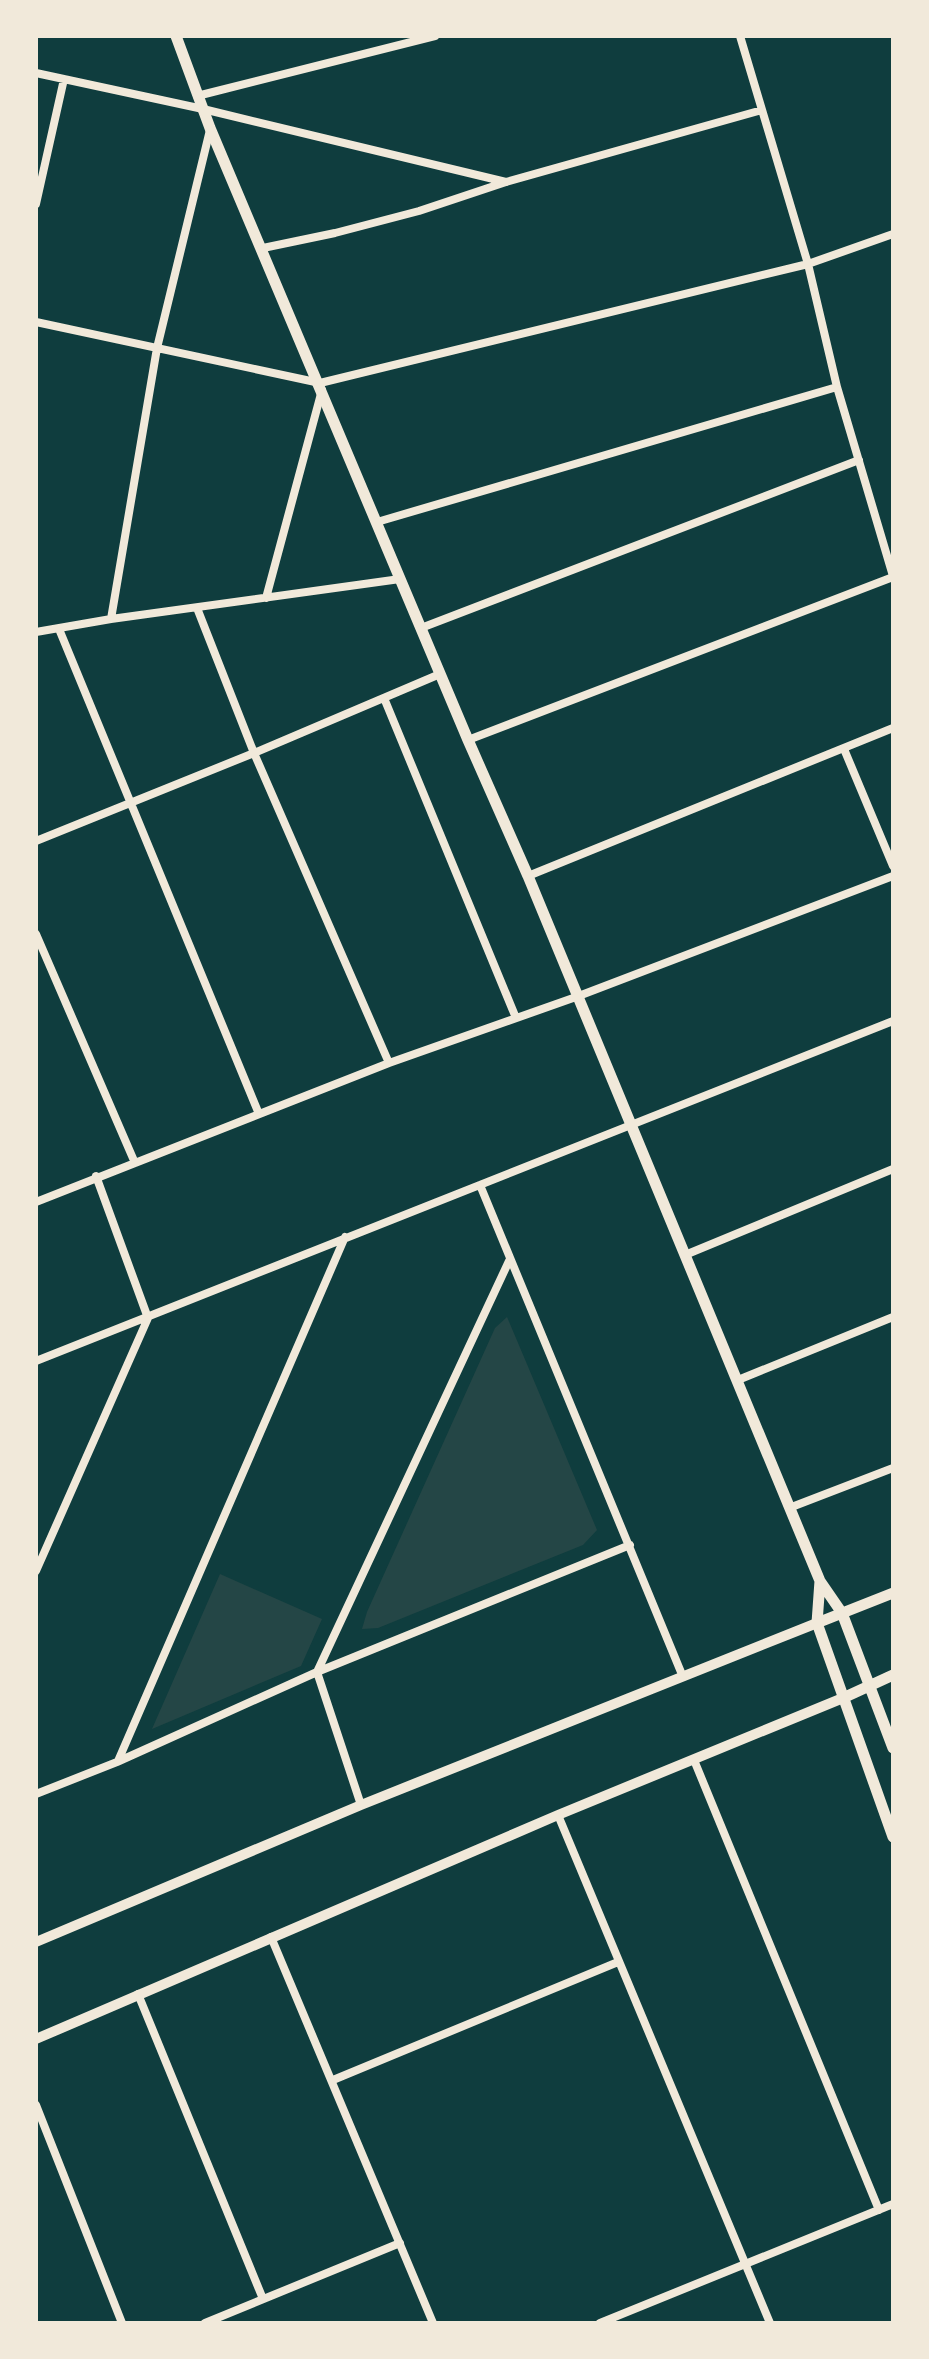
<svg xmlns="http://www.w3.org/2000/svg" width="929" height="2359" font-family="Arial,sans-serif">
<rect width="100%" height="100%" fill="#0f3d3e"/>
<path fill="#244646" d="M507 1317 597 1530 583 1545 378 1628 362 1629 367 1612 495 1328Z
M220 1574 322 1619 301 1666 152 1729Z"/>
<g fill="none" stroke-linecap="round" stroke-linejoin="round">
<path stroke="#f1e9da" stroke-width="8" d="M740 36 808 264 837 387 893 576
M36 73 203 109 506 182
M197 96 435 36
M36 204 64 79
M263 248 335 233 419 211 506 182 762 110
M36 322 320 383 808 264 893 234
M377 522 837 387
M266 598 322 390
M197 608 254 753 389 1063
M111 619 157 348 210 130
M421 628 859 460
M59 629 259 1114
M36 632 111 619 400 579
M384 698 516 1018
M468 740 893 577
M844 749 893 866
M36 841 254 753 440 674
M528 876 893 728
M36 934 135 1163
M480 1185 683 1677
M36 1202 389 1063 576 997 893 876
M685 1255 893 1169
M36 1361 893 1021
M738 1380 893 1317
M789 1508 893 1468
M36 1571 148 1318 96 1176
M694 1760 879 2210
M118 1761 345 1237
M36 1794 117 1762 317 1672 630 1545
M361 1805 317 1672 509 1261
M558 1815 770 2323
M271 1937 433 2323
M138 1994 263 2299
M333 2080 618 1962
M36 2105 122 2323
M205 2323 400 2243
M600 2323 893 2204"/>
<path stroke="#f1e9da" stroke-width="10" d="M36 1942 361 1805 817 1623
M36 2039 558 1815 843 1698"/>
<path stroke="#f1e9da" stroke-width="11" d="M176 36 210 128 468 740 528 876 820 1581 842 1613 893 1748
M820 1581 817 1623 893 1837
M817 1623 893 1593
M843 1698 893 1675"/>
</g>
<rect width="929" height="2359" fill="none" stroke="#f1e9da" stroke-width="76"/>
</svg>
